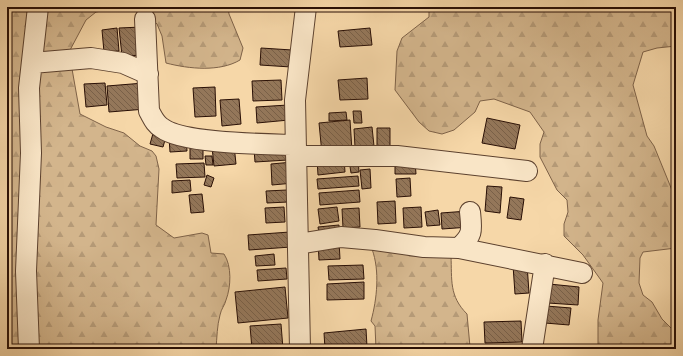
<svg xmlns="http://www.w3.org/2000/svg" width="683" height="356" font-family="Vollkorn,serif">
<defs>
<pattern id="forest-firs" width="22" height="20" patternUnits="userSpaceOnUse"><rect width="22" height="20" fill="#d3b58c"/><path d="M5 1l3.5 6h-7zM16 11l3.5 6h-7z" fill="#b59a77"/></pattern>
<pattern id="building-back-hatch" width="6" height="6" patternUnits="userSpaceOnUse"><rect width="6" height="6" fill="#94775a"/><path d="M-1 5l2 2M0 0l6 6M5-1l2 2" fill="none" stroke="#796048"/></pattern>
</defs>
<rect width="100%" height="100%" fill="#f6d7a8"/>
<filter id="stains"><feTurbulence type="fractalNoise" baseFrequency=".005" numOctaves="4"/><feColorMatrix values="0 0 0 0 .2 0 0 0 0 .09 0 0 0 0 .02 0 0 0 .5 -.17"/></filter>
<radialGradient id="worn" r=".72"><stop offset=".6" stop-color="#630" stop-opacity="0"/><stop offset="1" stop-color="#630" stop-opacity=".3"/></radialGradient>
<path fill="url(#forest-firs)" stroke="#7e6248" d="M7 7H228L229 14 243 48 240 60C220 72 189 69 166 63L162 36 157 24 147 14 122 7 96 12 86 20 69 52 80 114 106 127 124 133 140 146 152 151 156 156 159 169 156 225 174 238 202 233 208 235 211 253 224 254C232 266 231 287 226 300 225 305 221 309 220 315 217 326 217 337 216 349H7V59C10 44 7 24 7 7Z
M429 7H674L676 11V46L657 48 643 52 633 85 647 136 654 146 676 200V248L643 252 640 258 639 283 643 295 652 302 662 319 676 333V349H598V320L603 283 583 255 564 236V224L568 212 567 200 557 190 540 157V144L544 132 530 112 494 99 480 101 475 112 454 130 442 134 429 131 419 122 395 90 397 51 402 38 429 17Z
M372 249 451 256C452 280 449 296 467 314L470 347 471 349H376L375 326 371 321C377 299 380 271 372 249Z"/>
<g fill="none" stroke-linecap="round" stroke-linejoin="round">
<path stroke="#7a5e46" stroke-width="4" d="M676 125 673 144 676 156"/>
</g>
<path fill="url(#building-back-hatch)" stroke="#290f05" d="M142 27 145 55 122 56 119 28Z
M117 28 119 51 104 52 102 30Z
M370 28 372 45 340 47 338 31Z
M261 48 292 50 291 67 260 65Z
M367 78 368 99 340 100 338 80Z
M281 80 282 100 253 101 252 81Z
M105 83 107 105 86 107 84 84Z
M144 83 146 109 109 112 107 86Z
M215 87 216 116 195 117 193 88Z
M239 99 241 124 222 126 220 100Z
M288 105 289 120 257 123 256 107Z
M353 111H361L362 123H354Z
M346 112 347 120 329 121V113Z
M487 118 520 125 515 149 482 143Z
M350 120 352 151 322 154 319 123Z
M372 127 374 146 355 147 354 129Z
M377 128H390V147H377Z
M154 130 167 133 163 147 150 144Z
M186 136 187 151 170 152 169 137Z
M190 142H203V159H190Z
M234 145 236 164 214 166 212 147Z
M287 146 288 160 255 162 254 149Z
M205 156H212L213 165H206Z
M344 158 345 172 318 175 317 160Z
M358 159 359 172 351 173 349 160Z
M395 161H415L416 174H395Z
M293 162 294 183 272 185 271 164Z
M204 163 205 177 177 178 176 164Z
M370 169 371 188 362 189 360 170Z
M207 175 214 178 211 187 204 185Z
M358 176 359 186 318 189 317 179Z
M410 178 411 196 397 197 396 179Z
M190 180 191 191 172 193V181Z
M487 186 502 187 500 213 485 211Z
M287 190 288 202 267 203 266 191Z
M359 190 360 202 320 205 319 193Z
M202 194 204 212 191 213 189 195Z
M510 197 524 199 521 220 507 218Z
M395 201 396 223 378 224 377 202Z
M284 207 285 222 266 223 265 208Z
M337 207 339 221 320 224 318 209Z
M421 207 422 227 404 228 403 208Z
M359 208 360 227 343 228 342 209Z
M438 210 440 225 427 226 425 212Z
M468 211 470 227 442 229 441 213Z
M339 225V231L319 233 318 227Z
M290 232 291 247 249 250 248 235Z
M339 241 340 259 319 260 318 242Z
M274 254 275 265 256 266 255 256Z
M527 264 529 293 515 294 513 265Z
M363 265 364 279 329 280 328 266Z
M286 268 287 279 258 281 257 270Z
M364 282V299L327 300V284Z
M549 284 579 287 578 305 548 303Z
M285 287 288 318 238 323 235 292Z
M546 306 571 308 569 325 545 323Z
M521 321 522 342 485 343 484 322Z
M281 324 283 349H252L250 326Z
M366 329 367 347 325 349 324 333Z"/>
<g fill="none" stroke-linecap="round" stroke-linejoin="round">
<defs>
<path id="minor" d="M145 19 149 111C153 118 155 124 162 128 183 144 267 144 296 145
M32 63 91 58 123 63 148 74
M296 156H397L527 171
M298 244 341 237 375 240 424 247 459 248 582 273
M459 248C473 235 472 231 470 212
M29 349 26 271 31 153 29 88 38 7
M300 349 295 100 306 7
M532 349 545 264"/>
</defs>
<use href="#minor" stroke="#5c412e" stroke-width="22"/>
<use href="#minor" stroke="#f9e5c6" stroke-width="20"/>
</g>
<rect width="683" height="356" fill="none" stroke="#f6d7a8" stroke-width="24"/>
<rect x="8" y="8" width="667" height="340" fill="none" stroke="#290f05" stroke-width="2"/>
<rect x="12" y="12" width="659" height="332" fill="none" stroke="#290f05"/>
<rect width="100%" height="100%" filter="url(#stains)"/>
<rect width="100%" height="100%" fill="url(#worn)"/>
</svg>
